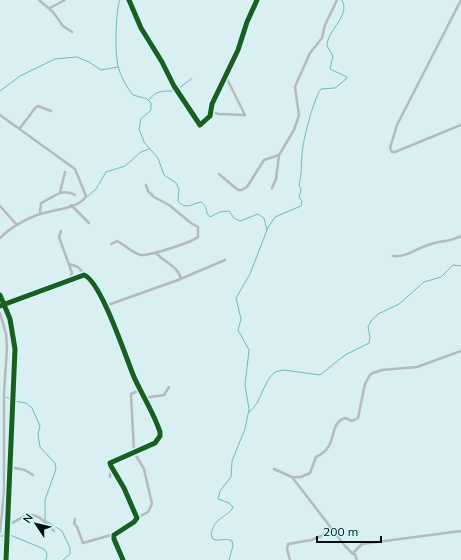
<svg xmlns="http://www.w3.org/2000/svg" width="461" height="560" font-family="Mulish,sans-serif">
<rect width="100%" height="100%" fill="#daeff1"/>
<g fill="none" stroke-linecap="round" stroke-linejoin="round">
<path stroke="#6cbac2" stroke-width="1" d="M120 0C116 5 115 50 117 59 118 72 125 85 133 95L147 99 151 103V110L141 119 139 129 144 142 158 158 164 175 176 183 179 189 178 201C186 210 191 204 201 202 208 206 205 213 210 217L220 212 229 211 234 218 240 221 258 214 264 218 267 230 250 274 236 298 241 319 238 330 249 350 245 385 249 409 245 429 232 461 231 477 220 491 218 499 229 503 233 507C229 517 214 516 211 535L213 539C220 542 226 537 232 541L233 546 229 560
M177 90 192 78
M0 91 20 76 55 59 77 57 89 62 101 70 118 67
M149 100C156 90 163 91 175 91
M87 197 96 189 106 172 125 166 141 152 149 149
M267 229 275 217 301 206 302 201 299 197 301 190 299 184C302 174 301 165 302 154 303 140 313 100 321 89L335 88 346 79 347 77 330 69 333 56 327 46C327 30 351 16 342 0
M6 397 10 399
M15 401 26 403 32 408 40 426 38 434 40 447 55 463 56 469 45 500V520L62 531 70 548V554L63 560
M249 412C262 403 262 383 275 372L284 370 320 375 345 355 369 343 370 337 368 327 371 321 378 314 399 304 424 282 441 277 453 265 461 266
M10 535 44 549 47 554 46 560
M1 536H4"/>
<path stroke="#b5babb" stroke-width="2.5" d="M39 0 53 12 63 26 72 32
M129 0 141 28 162 62 174 86 200 125 210 116 212 104 238 50 247 22 257 0
M461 0 397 125 390 148 392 152H395L461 125
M50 8 65 0
M211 112 219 114 245 115 226 77
M0 115 75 169 86 196C80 209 49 210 37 215 24 220 10 228 0 238
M20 128 36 107 38 106 51 111
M219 174 238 190H242L247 187 264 160 279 155
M272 188 276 179 279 155 294 130 299 115 295 87 297 82 310 53 322 38 325 25 337 0
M60 192 65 172
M71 205 89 223
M0 206 17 225
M40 214 41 203C53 198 62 187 75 195
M61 231 59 237 72 273 69 281
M111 244 117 241C125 245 132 253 141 255 150 256 192 242 198 237V227L191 223 169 205 154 197 148 191 146 185
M156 253C164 262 179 267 181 279
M393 256C406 258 419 247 431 244 442 241 451 241 461 236
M69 264 78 267 86 276
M0 295 10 319 15 349 6 560
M0 306 84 275C101 281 126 358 134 377 142 395 154 413 160 432V436L155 443 110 463 111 466 124 488 137 518 134 522 114 535V539L123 560
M105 306 178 280 225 260
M0 313 6 334 7 347 4 393V492L0 532
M144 398 164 395 169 387
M10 467 25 470 33 475
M274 469 292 477 345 546 353 554
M110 477 111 467
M292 477H301L310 473 316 457C340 446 327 424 345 418L352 421 358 418 365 384 370 375 373 373 382 370 417 367 461 351
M137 518 148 512 152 504 144 469 134 452 131 394 140 390
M75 519 74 523 77 527 83 543 111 535 114 537
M7 525C14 523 18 519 25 516 38 511 46 524 54 531
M290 560 287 549 288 544 311 540 324 535 331 528
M357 560 354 552 362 544 461 531"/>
<defs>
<path id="cycleway" d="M129 0 141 28 162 62 174 86 200 125 210 116 212 104 238 50 247 22 257 0
M0 295 10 319 15 349 6 560
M0 306 84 275C101 281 126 358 134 377 142 395 154 413 160 432V436L155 443 110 463 111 466 124 488 137 518 134 522 114 535V539L123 560"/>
</defs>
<use href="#cycleway" stroke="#d0f7fb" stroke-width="8"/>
<use href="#cycleway" stroke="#1b5e20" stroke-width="5"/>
</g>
<g transform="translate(36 524) rotate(305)" stroke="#d0f7fb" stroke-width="3" paint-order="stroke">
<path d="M0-3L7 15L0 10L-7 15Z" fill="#020e10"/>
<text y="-6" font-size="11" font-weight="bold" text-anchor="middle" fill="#020e10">N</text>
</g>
<path d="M317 536v6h64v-6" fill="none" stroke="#020e10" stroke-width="2"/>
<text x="323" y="536" font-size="12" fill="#020e10" stroke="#d0f7fb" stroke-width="3" paint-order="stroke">200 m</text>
</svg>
